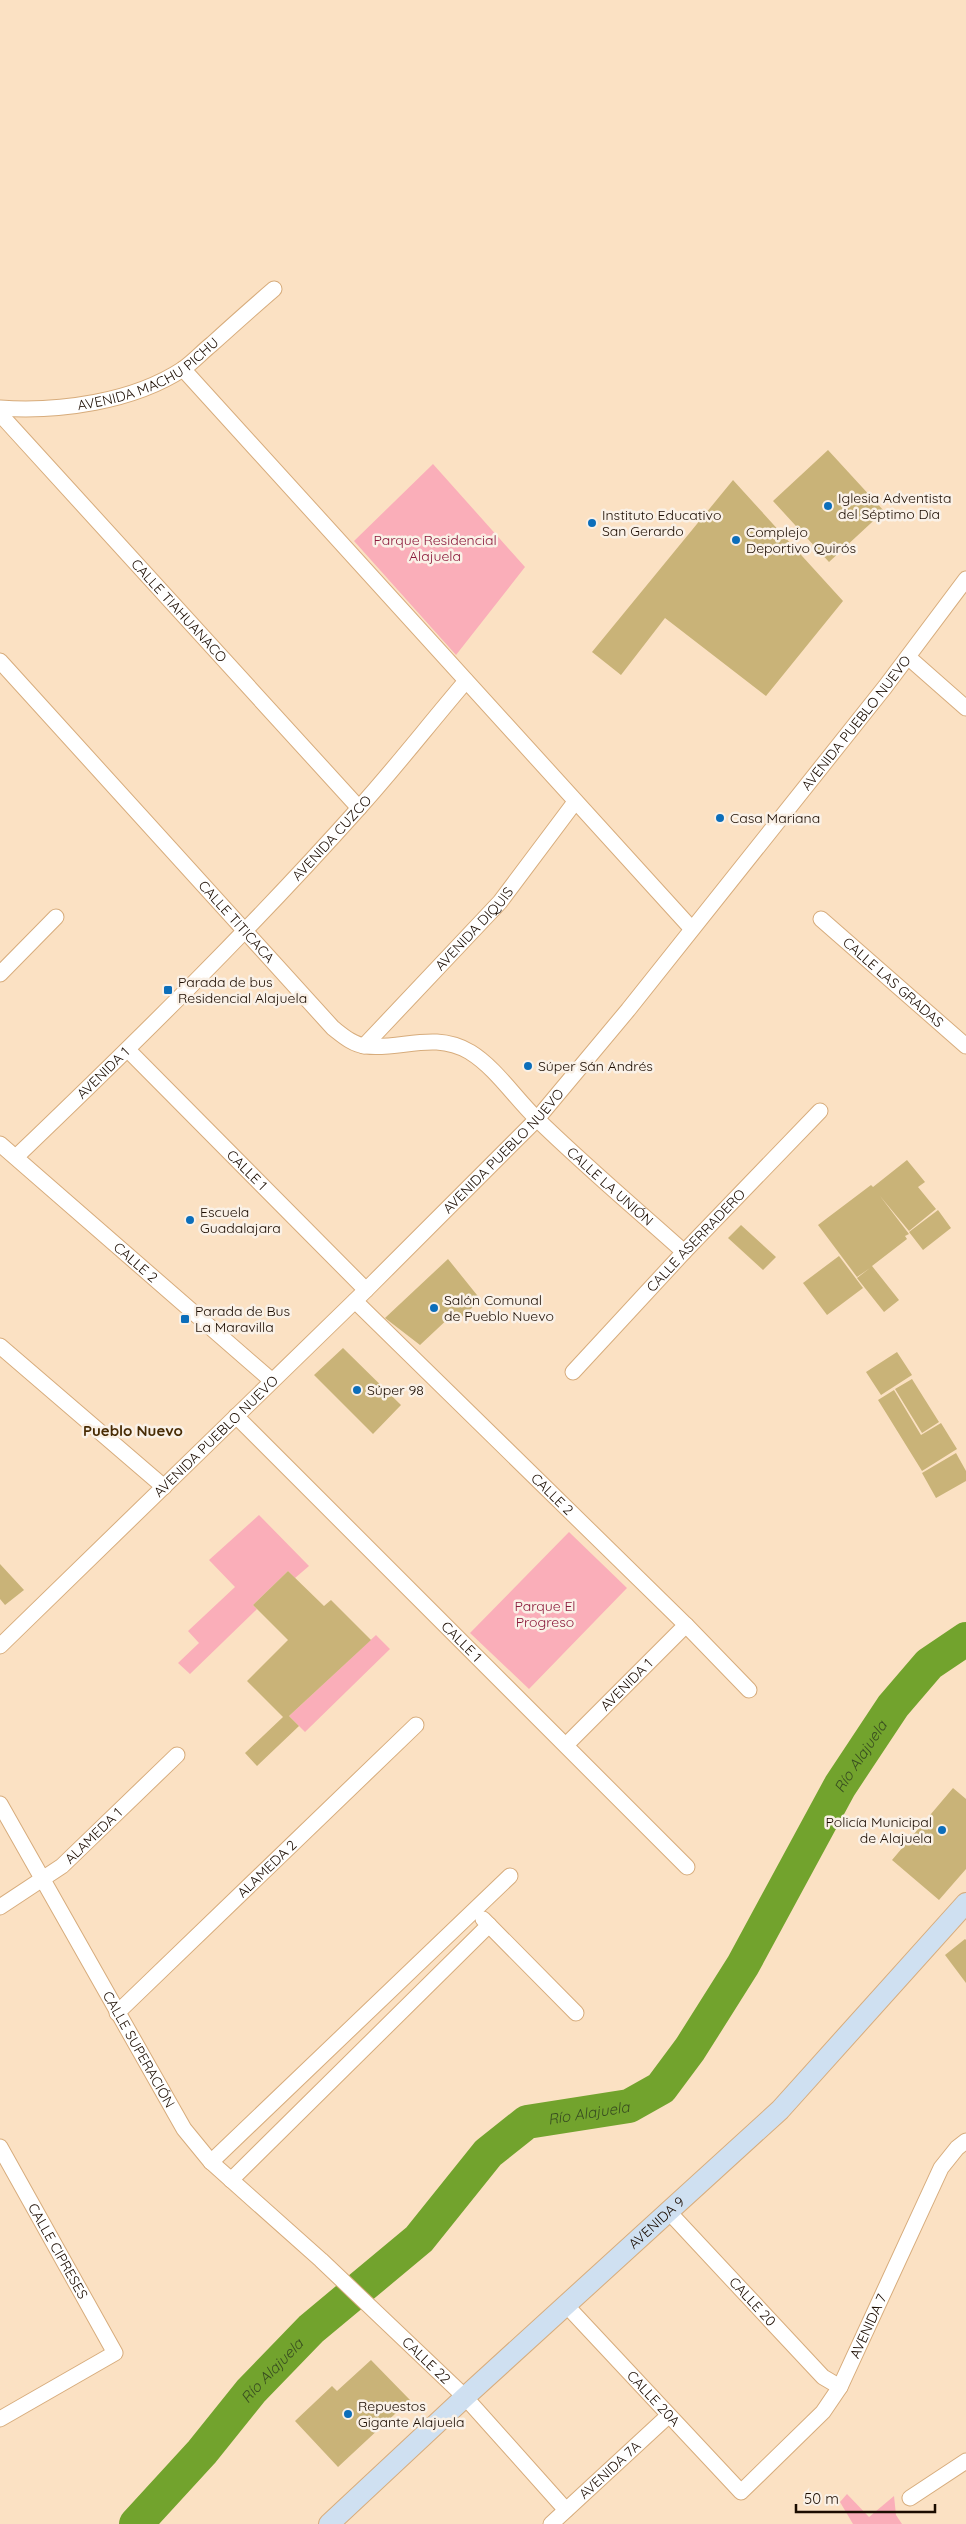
<svg xmlns="http://www.w3.org/2000/svg" width="966" height="2524" font-family="Quicksand,sans-serif">
<rect width="100%" height="100%" fill="#fbe1c3"/>
<path fill="#faaeb9" d="M433 464 525 567 456 655 354 541Z
M259 1515 309 1566 295 1578 288 1571 253 1605 257 1609 190 1674 178 1663 199 1643 188 1631 235 1587 209 1560Z
M569 1532 627 1588 529 1689 470 1633Z
M376 1635 390 1649 305 1732 289 1716Z
M847 2494 869 2517 894 2496 896 2515 902 2524H853L840 2502Z"/>
<g fill="none" stroke-linecap="round" stroke-linejoin="round">
<path stroke="#72a32d" stroke-width="34" id="s1" d="M136 2524 202 2452 251 2391 311 2329 419 2239 488 2153 527 2122 629 2106 661 2088 690 2049 743 1965 840 1786 893 1706 929 1664 966 1639"/>
</g>
<path fill="#c9b378" d="M828 450 884 511 829 562 773 501Z
M733 480 843 601 766 696 665 618 621 675 592 652Z
M907 1160 925 1182 918 1187 936 1209 909 1231 880 1196 909 1234 905 1236 907 1239 872 1266 899 1300 884 1312 857 1278 870 1268 857 1277 818 1225 871 1185 873 1187Z
M938 1210 951 1228 923 1250 909 1232Z
M741 1225 776 1257 763 1270 728 1238Z
M839 1256 863 1288 827 1315 803 1283Z
M448 1259 481 1300 457 1321 452 1315 420 1345 385 1318Z
M343 1348 401 1405 373 1434 314 1375Z
M897 1352 912 1375 881 1395 866 1372Z
M912 1379 939 1422 922 1433 895 1389Z
M894 1390 921 1435 941 1423 957 1449 922 1471 878 1400Z
M956 1453 966 1471V1481L936 1498 922 1473Z
M0 1564 24 1590 5 1605 0 1599Z
M288 1571 324 1606 331 1600 371 1640 289 1716 299 1726 257 1766 245 1753 283 1717 247 1681 288 1640 253 1605Z
M953 1788 966 1799V1869L939 1900 892 1860Z
M965 1939 966 1940V1983L945 1955Z
M371 2360 410 2400 338 2467 295 2421 332 2386 337 2391Z"/>
<g fill="none" stroke-linecap="round" stroke-linejoin="round">
<defs>
<g id="street">
<path d="M183 369 691 928"/>
<path id="s2" d="M0 408C59 412 133 402 183 369 193 362 202 352 212 344 233 325 253 307 274 289"/>
<path id="s3" d="M0 414 359 808"/>
<path d="M908 657 966 708"/>
<path id="s4" d="M0 661 333 1028C342 1035 353 1045 366 1046 402 1050 434 1031 470 1052 496 1068 515 1098 537 1119 584 1165 635 1208 684 1252"/>
<path id="s5" d="M821 919 966 1046"/>
<path d="M0 974 56 917"/>
<path id="s6" d="M364 1046 500 902 575 802"/>
<path id="s7" d="M128 1050 366 1290"/>
<path id="s8" d="M0 1144 271 1380"/>
<path id="s9" d="M16 1157C134 1044 250 930 359 808 396 767 430 723 466 681"/>
<path id="s10" d="M355 1301 686 1625 749 1690"/>
<path d="M0 1346 164 1487"/>
<path id="s11" d="M573 1372 684 1252 820 1111"/>
<path id="s12" d="M236 1416 687 1867"/>
<path id="s13" d="M0 1646 366 1290 537 1119 628 1010 885 687 966 579"/>
<path id="s14" d="M567 1744 686 1625"/>
<path id="s15" d="M0 1804 184 2129 211 2162 321 2260 465 2397 566 2510"/>
<path id="s16" d="M0 1907 62 1866 177 1755"/>
<path d="M483 1919 576 2013"/>
<path id="s17" d="M117 2013 416 1725"/>
<path id="s18" d="M0 2147 115 2353 0 2419"/>
<path d="M211 2162 510 1876"/>
<path d="M231 2180 489 1925"/>
<path id="s19" d="M668 2211 823 2377 840 2387"/>
<path id="s20" d="M566 2305 741 2492 823 2412 840 2387 941 2168 957 2148 966 2141"/>
<path d="M910 2498 966 2461"/>
<path id="s21" d="M551 2524 668 2416"/>
</g>
<g id="secondary">
<path id="s22" d="M329 2524 465 2397 780 2110 966 1903"/>
</g>
</defs>
<use href="#street" stroke="#d7ac7c" stroke-width="17"/>
<use href="#secondary" stroke="#d7ac7c" stroke-width="22"/>
<use href="#street" stroke="#fff" stroke-width="15"/>
<use href="#secondary" stroke="#cfe0f1" stroke-width="20"/>
</g>
<g fill="#0c6eba" stroke="#faf1e7" stroke-width="2">
<circle cx="828" cy="506" r="5"/>
<circle cx="592" cy="523" r="5"/>
<circle cx="736" cy="540" r="5"/>
<circle cx="720" cy="818" r="5"/>
<rect x="163" y="985" width="10" height="10" rx="2.5"/>
<circle cx="528" cy="1066" r="5"/>
<circle cx="190" cy="1220" r="5"/>
<circle cx="434" cy="1308" r="5"/>
<rect x="180" y="1314" width="10" height="10" rx="2.5"/>
<circle cx="357" cy="1390" r="5"/>
<circle cx="942" cy="1830" r="5"/>
<circle cx="348" cy="2414" r="5"/>
</g>
<g text-anchor="middle" dominant-baseline="central" stroke-width="5" stroke-linejoin="round" paint-order="stroke">
<g font-size="14" fill="#1b0c00" stroke="#faf1e7">
<text stroke="none"><textPath href="#s2" startOffset="156">AVENIDA MACHU PICHU</textPath></text>
<text stroke="none"><textPath href="#s3" startOffset="266">CALLE TIAHUANACO</textPath></text>
<text stroke="none"><textPath href="#s13" startOffset="1261">AVENIDA PUEBLO NUEVO</textPath></text>
<text stroke="none"><textPath href="#s9" startOffset="449">AVENIDA CUZCO</textPath></text>
<text stroke="none"><textPath href="#s4" startOffset="352">CALLE TITICACA</textPath></text>
<text stroke="none"><textPath href="#s6" startOffset="161">AVENIDA DIQUIS</textPath></text>
<text stroke="none"><textPath href="#s5" startOffset="96">CALLE LAS GRADAS</textPath></text>
<text stroke="none"><textPath href="#s9" startOffset="121">AVENIDA 1</textPath></text>
<text stroke="none"><textPath href="#s13" startOffset="706">AVENIDA PUEBLO NUEVO</textPath></text>
<text stroke="none"><textPath href="#s7" startOffset="169">CALLE 1</textPath></text>
<text stroke="none"><textPath href="#s4" startOffset="834">CALLE LA UNIÓN</textPath></text>
<text stroke="none"><textPath href="#s11" startOffset="180">CALLE ASERRADERO</textPath></text>
<text stroke="none"><textPath href="#s8" startOffset="180">CALLE 2</textPath></text>
<text stroke="none"><textPath href="#s13" startOffset="301">AVENIDA PUEBLO NUEVO</textPath></text>
<text stroke="none"><textPath href="#s10" startOffset="276">CALLE 2</textPath></text>
<text stroke="none"><textPath href="#s12" startOffset="319">CALLE 1</textPath></text>
<text stroke="none"><textPath href="#s14" startOffset="84">AVENIDA 1</textPath></text>
<text stroke="none"><textPath href="#s16" startOffset="118">ALAMEDA 1</textPath></text>
<text stroke="none"><textPath href="#s17" startOffset="208">ALAMEDA 2</textPath></text>
<text stroke="none"><textPath href="#s15" startOffset="282">CALLE SUPERACIÓN</textPath></text>
<text stroke="none"><textPath href="#s22" startOffset="445">AVENIDA 9</textPath></text>
<text stroke="none"><textPath href="#s18" startOffset="119">CALLE CIPRESES</textPath></text>
<text stroke="none"><textPath href="#s19" startOffset="124">CALLE 20</textPath></text>
<text stroke="none"><textPath href="#s20" startOffset="468">AVENIDA 7</textPath></text>
<text stroke="none"><textPath href="#s15" startOffset="709">CALLE 22</textPath></text>
<text stroke="none"><textPath href="#s20" startOffset="128">CALLE 20A</textPath></text>
<text stroke="none"><textPath href="#s21" startOffset="80">AVENIDA 7A</textPath></text>
</g>
<g font-size="14" fill="#1b0c00" stroke="#faf1e7" text-anchor="start">
<text x="838" y="498">Iglesia Adventista<tspan x="838" dy="16">del Séptimo Día</tspan></text>
<text x="602" y="515">Instituto Educativo<tspan x="602" dy="16">San Gerardo</tspan></text>
<text x="746" y="532">Complejo<tspan x="746" dy="16">Deportivo Quirós</tspan></text>
<text x="730" y="818">Casa Mariana</text>
<text x="178" y="982">Parada de bus<tspan x="178" dy="16">Residencial Alajuela</tspan></text>
<text x="538" y="1066">Súper Sán Andrés</text>
<text x="200" y="1212">Escuela<tspan x="200" dy="16">Guadalajara</tspan></text>
<text x="444" y="1300">Salón Comunal<tspan x="444" dy="16">de Pueblo Nuevo</tspan></text>
<text x="195" y="1311">Parada de Bus<tspan x="195" dy="16">La Maravilla</tspan></text>
<text x="367" y="1390">Súper 98</text>
<text x="932" y="1822" text-anchor="end">Policía Municipal<tspan x="932" dy="16">de Alajuela</tspan></text>
<text x="358" y="2406">Repuestos<tspan x="358" dy="16">Gigante Alajuela</tspan></text>
</g>
<g font-size="14" fill="#8a183a" stroke="#faf1e7">
<text x="435" y="540">Parque Residencial<tspan x="435" dy="16">Alajuela</tspan></text>
<text x="545" y="1606">Parque El<tspan x="545" dy="16">Progreso</tspan></text>
</g>
<g font-size="15" font-weight="bold" fill="#482c05" stroke="#faf1e7">
<text x="133" y="1430">Pueblo Nuevo</text>
</g>
<g font-size="15" font-style="italic" fill="#384d20" stroke="#faf1e7">
<text stroke="none"><textPath href="#s1" startOffset="1090">Río Alajuela</textPath></text>
<text stroke="none"><textPath href="#s1" startOffset="625">Río Alajuela</textPath></text>
<text stroke="none"><textPath href="#s1" startOffset="205">Río Alajuela</textPath></text>
</g>
</g>
<path d="M796 2504v8h139v-8" fill="none" stroke="#1b0c00" stroke-width="2.5"/>
<text x="804" y="2504" font-size="15" fill="#1b0c00" stroke="#faf1e7" stroke-width="4" paint-order="stroke">50 m</text>
</svg>
